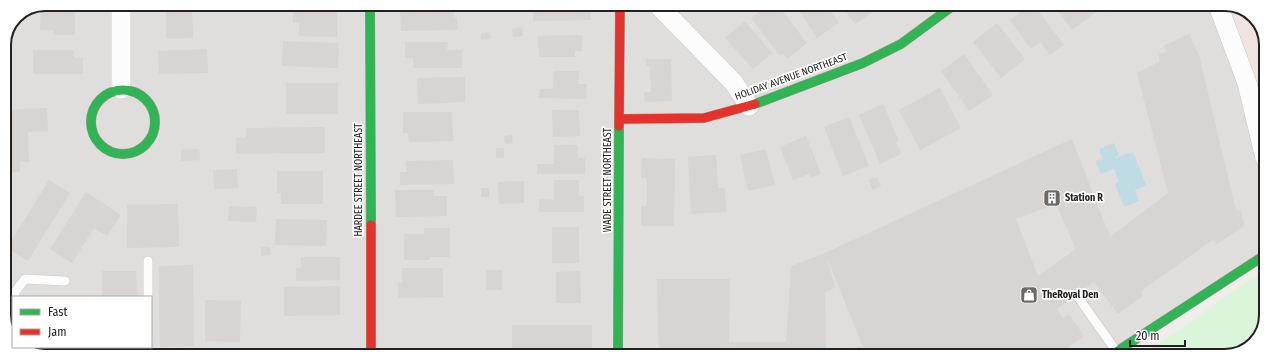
<svg xmlns="http://www.w3.org/2000/svg" width="1270" height="360" font-family="'Fira Sans Condensed',sans-serif">
<rect width="100%" height="100%" fill="#f0eeeb"/>
<path fill="#dfdedc" d="M45 4 1222 5 1236 30 1265 179V252L1110 356 34 355 22 347H151V297H13V340L4 318V45L16 16Z"/>
<path fill="#f1e3e1" d="M1222 5H1236L1256 18 1266 42 1265 179 1236 30Z"/>
<path fill="#daf5da" d="M1258 274 1265 304V326L1250 347 1225 356H1142Z"/>
<path fill="#bfdbe3" d="M1114 143 1119 155 1115 157V158L1133 152 1146 185 1135 190 1139 201 1124 207 1115 184 1119 182 1114 169 1101 174 1096 161 1103 159 1099 149Z"/>
<path fill="#d7d4d2" fill-rule="evenodd" d="M400 4H454V17H457L458 30 401 31Z
M533 5H591V20L533 21Z
M769 5H778L807 43 787 59 783 53 780 56 751 18Z
M795 5H826L839 23 817 38Z
M841 5H870L868 6 873 12 855 24Z
M1030 5H1034L1064 45 1050 55 1040 42 1031 49 1010 20Z
M1053 5H1089L1095 13 1072 30Z
M1100 5H1116L1105 13Z
M166 8H192L193 38 166 39Z
M41 10 75 11V35H54V30H40Z
M293 10 337 11V37L299 36V23H293Z
M745 21 772 53 753 69 725 38Z
M997 23 1025 59 1001 78 973 42Z
M522 27 523 36 513 37 512 29Z
M490 32 491 39 481 40V33Z
M1189 34 1199 55 1236 210 1241 211 1244 226 1217 244 1214 239 1141 291 1143 296 1118 314 1094 282 1057 309 1063 318 1069 314 1084 336 1057 356 659 355 657 279H730L729 342H786L791 266 825 253 1072 139 1110 237 1168 193 1137 73 1159 62V54L1166 52 1163 46ZM1056 204 1076 249 1038 276 1016 219ZM826 255 865 352 861 346 850 349 852 354H826L825 293 835 287Z
M582 35V51H575V57H539L538 36Z
M283 41 339 43 338 68 282 66Z
M405 42H448L447 50H462V68H413V58H405Z
M207 49 208 73 159 74 158 51Z
M33 50H74V58H83V74H33Z
M964 54 993 95 969 111 941 71Z
M646 59H671L672 101 645 102 644 92H651L650 67 646 66Z
M554 71H579L578 84H587L586 99 539 98 540 89H553Z
M465 77V102L418 104 417 78Z
M286 83H338V114H286Z
M940 88 961 128 920 150 899 110Z
M883 104 899 141 896 142 901 154 880 164 859 115Z
M47 108 48 131 28 132 29 162H20V172L6 173 4 110Z
M552 110H579L580 136 553 137Z
M403 112H452L453 141 409 142 408 133H403Z
M849 117 869 166 843 176 824 127Z
M325 127V153L236 154V138H246V128Z
M512 135 513 143 505 144 504 136Z
M806 136 821 174 810 178 809 174 793 180 780 147Z
M554 145H578V158H585V174H537V164H554Z
M496 148H504V158H496Z
M199 149 200 160 181 161V150Z
M766 149 775 185 748 191 740 155Z
M716 155 718 188H725L726 212 691 214 688 157Z
M642 158 675 159 674 226H641V206H647V178H641Z
M453 160 454 184 400 185V172H407L406 161Z
M237 169 238 188 214 189 213 170Z
M277 171H323V204H281V193H277Z
M877 177 881 186 873 190 868 180Z
M49 180 70 193 28 261 7 248Z
M554 180H579V196H584V212H539V199L554 200Z
M524 181V203L499 204 498 182Z
M481 188H489V197H481Z
M395 190H434V196H447V216L396 217Z
M86 192 121 215 107 236 94 228 72 263 50 249Z
M178 204 179 247 127 248V205Z
M229 206 257 207 256 222 228 221Z
M276 219 327 220 326 246 275 245Z
M552 227H579V263H552Z
M424 228H450V257H430V260H404V234H424Z
M261 247H270V255L261 256Z
M301 257H340V280L296 281V268H301Z
M193 265 194 346 160 347 159 266Z
M402 268H443V297L398 298V283H402Z
M486 270H502V290H486Z
M102 271H136L137 297H102Z
M580 271 581 303H556V272Z
M340 286V315L284 316V287Z
M205 300 241 301 240 342 205 341Z
M512 325H592V350H512Z
M22 347H41V355H34Z
M62 347H82V355H62Z"/>
<g fill="none" stroke-linecap="round" stroke-linejoin="round">
<defs>
<path id="lane" d="M148 261V297
M14 297 15 292 25 279 65 281
M1080 300 1117 352
M12 338 13 324
M148 347V351"/>
<path id="street" d="M121 4V89
M658 5 734 83 749 106
M1218 5 1247 83 1265 158"/>
<path id="fast" d="M370 4 371 225
M91 122a32 32 0 1 1 64 0a32 32 0 1 1-64 0Z
M755 104 863 63 901 44 954 5
M618 355 619 126
M1110 356 1265 255"/>
<path id="jam" d="M619 119 704 118 755 104
M619 126 620 5
M371 225V355"/>
</defs>
<use href="#lane" stroke="#c9c8c7" stroke-width="10"/>
<use href="#street" stroke="#c9c8c7" stroke-width="20"/>
<use href="#fast" stroke="#999a82" stroke-width="10"/>
<use href="#jam" stroke="#999a82" stroke-width="10"/>
<use href="#lane" stroke="#fdfcfc" stroke-width="9"/>
<use href="#street" stroke="#fdfcfc" stroke-width="19"/>
<use href="#fast" stroke="#30b455" stroke-width="9"/>
<use href="#jam" stroke="#e5322d" stroke-width="9"/>
</g>
<defs>
<symbol id="building-square" viewBox="-11 -11 22 22"><rect x="-9" y="-9" width="18" height="18" rx="4" fill="#6a6968" stroke="#fff"/><path d="M-4-6H4V6H1V3H-1V6H-4ZM-2.5-4.3h1.7v1.8h-1.7ZM.8-4.3h1.7v1.8H.8ZM-2.5-1h1.7V.8h-1.7ZM.8-1h1.7V.8H.8Z" fill="#fff"/></symbol>
<symbol id="shop-square" viewBox="-11 -11 22 22"><rect x="-9" y="-9" width="18" height="18" rx="4" fill="#6a6968" stroke="#fff"/><path d="M-5-2.5h2.3a2.7 3.5 0 0 1 5.4 0H5L5.5 6h-11ZM-1.5-2.5h3a1.5 2.3 0 0 0-3 0Z" fill="#fff"/></symbol>
</defs>
<g fill-rule="evenodd">
<use href="#building-square" x="1042" y="188" width="20" height="20"/>
<use href="#shop-square" x="1019" y="285" width="20" height="20"/>
</g>
<g text-anchor="middle" dominant-baseline="central" stroke-width="3.5" stroke-linejoin="round" paint-order="stroke">
<g font-size="10" fill="#222" stroke="#fff">
<text transform="translate(791 77) rotate(-20)">HOLIDAY AVENUE NORTHEAST</text>
<text transform="translate(359 180) rotate(-90)">HARDEE STREET NORTHEAST</text>
<text transform="translate(608 180) rotate(-90)">WADE STREET NORTHEAST</text>
</g>
<g font-size="10" font-weight="bold" fill="#222" stroke="#fff" text-anchor="start">
<text x="1065" y="198">Station R</text>
<text x="1042" y="295">TheRoyal Den</text>
</g>
</g>
<path d="M0 0H1270V360H0ZM45 11H1225A34 34 0 0 1 1259 45V315A34 34 0 0 1 1225 349H45A34 34 0 0 1 11 315V45A34 34 0 0 1 45 11Z" fill="#fff" fill-rule="evenodd"/>
<path fill="none" stroke="#222" stroke-width="2" d="M45 11H1225A34 34 0 0 1 1259 45V315A34 34 0 0 1 1225 349H45A34 34 0 0 1 11 315V45A34 34 0 0 1 45 11Z"/>
<rect x="12" y="296" width="140" height="52" fill="#ffffff" stroke="#a7a7a7"/>
<rect x="20" y="309" width="20" height="6" fill="#30b455" stroke="#a7a7a7"/>
<text x="48" y="316" font-size="12" fill="#222222">Fast</text>
<rect x="20" y="329" width="20" height="6" fill="#e5322d" stroke="#a7a7a7"/>
<text x="48" y="336" font-size="12" fill="#222222">Jam</text>
<path d="M1130 340v6h55v-6" fill="none" stroke="#222222" stroke-width="2"/>
<text x="1136" y="340" font-size="12" fill="#222222" stroke="#ffffff" stroke-width="3" paint-order="stroke">20 m</text>
</svg>
